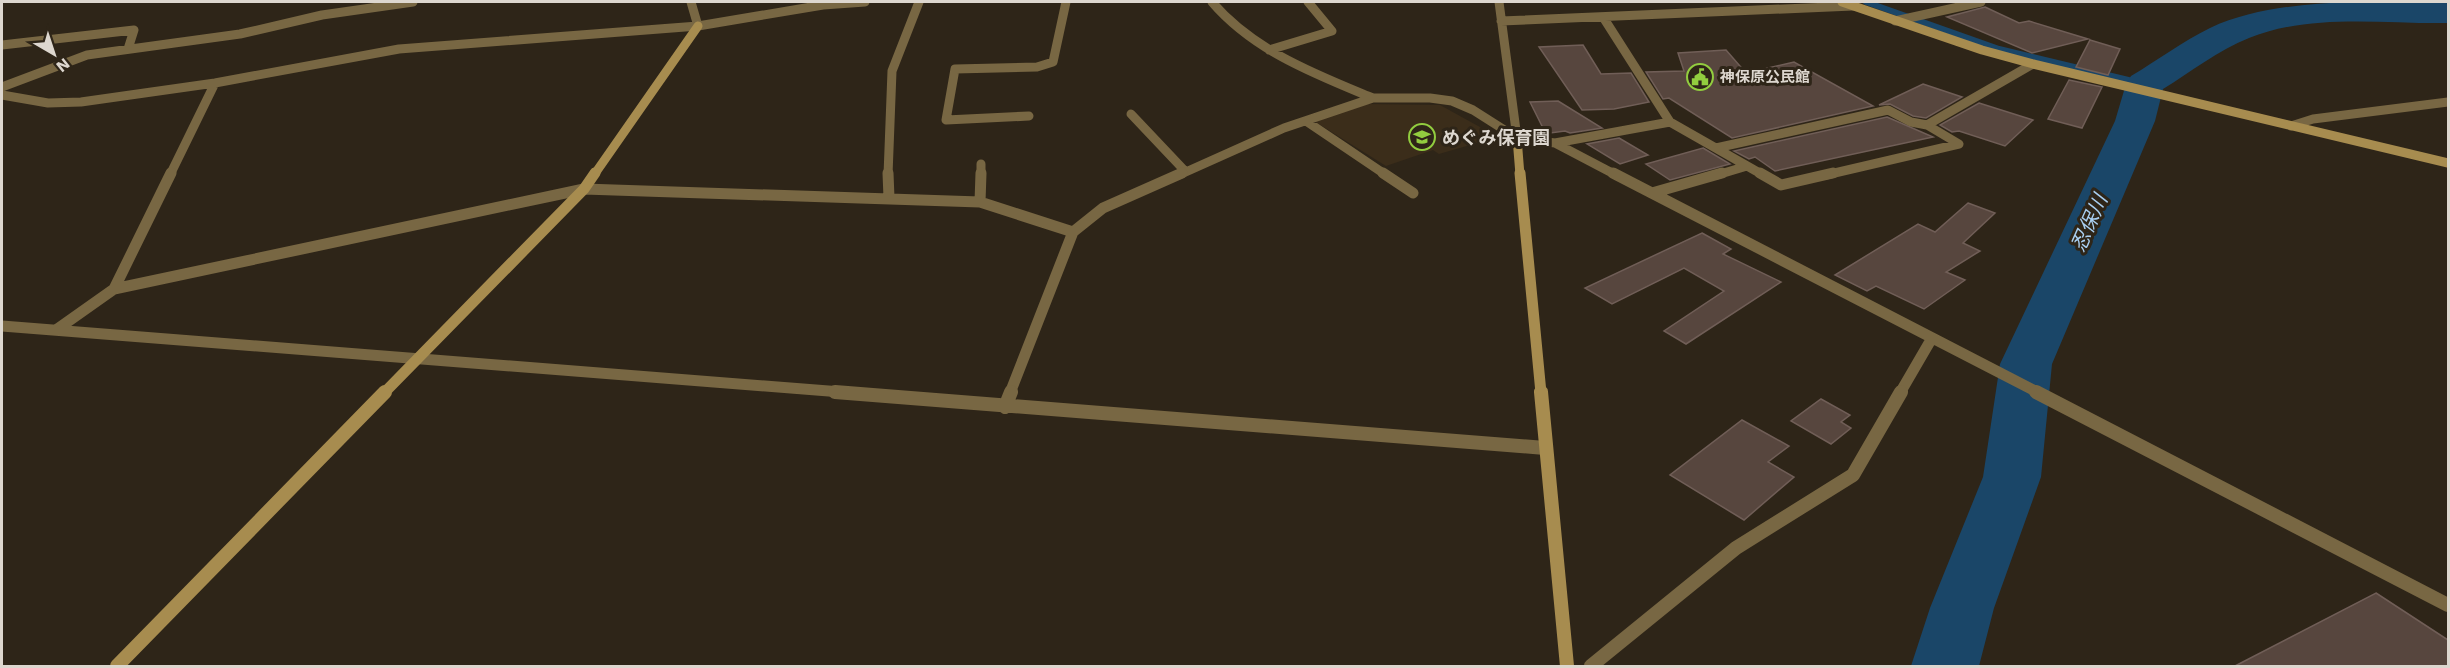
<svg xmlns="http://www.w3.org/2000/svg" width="2450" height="668" font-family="'Work Sans','Noto Sans JP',sans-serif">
<rect width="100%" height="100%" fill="#2e2518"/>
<path fill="#3b2d1a" d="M1366 104 1440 105 1498 137 1439 154 1433 150 1386 166 1314 121Z"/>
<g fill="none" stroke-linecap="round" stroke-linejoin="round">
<path stroke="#1a4668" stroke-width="6" d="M1866 2 1999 49 2145 84"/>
<path fill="#1a4668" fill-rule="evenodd" d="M2350 2 2448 3V23C2384 24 2310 13 2249 38 2218 50 2191 72 2163 89L2155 121 2052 364 2041 477 1994 608 1979 666H1911L1930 608 1983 477 2000 364 2115 121 2126 84 2131 76C2158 60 2183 41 2210 28 2253 8 2303 4 2350 2Z"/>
</g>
<path fill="#57463e" stroke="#705e57" stroke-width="1.5" d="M1985 7 2019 23 2029 21 2088 39 2032 53 1947 17Z
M2090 40 2120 49 2108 75 2076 67Z
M1583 45 1601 74 1631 73 1649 102 1614 109 1582 110 1539 47Z
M1726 50 1746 73 1794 62 1873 106 1732 138 1669 98 1663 99 1646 72 1684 71 1678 53Z
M2069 80 2102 87 2082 128 2048 119Z
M1923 84 1962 97 1926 118 1913 116 1890 104 1879 105Z
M1558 101 1602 128 1570 133 1565 131 1550 133 1542 126 1530 102Z
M1979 103 2033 120 2005 146 1959 131 1952 132 1940 125Z
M1887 117 1933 137 1775 171 1755 157 1749 159 1734 151Z
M1619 138 1648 155 1620 164 1587 144Z
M1703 148 1730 164 1670 180 1646 164Z
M1968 203 1995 213 1963 243 1980 251 1946 272 1965 280 1924 309 1876 286 1867 291 1835 275 1918 224 1935 232Z
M1702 233 1731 249 1723 254 1781 282 1686 344 1664 331 1724 291 1684 268 1612 304 1585 288Z
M1821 399 1850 415 1841 422 1851 428 1831 444 1791 421Z
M1742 420 1789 446 1768 462 1794 477 1744 520 1670 475Z
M2376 593 2448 640V666H2235Z"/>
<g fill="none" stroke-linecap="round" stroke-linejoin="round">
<path stroke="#786743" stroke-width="9" d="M691 2 698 26
M1212 2C1254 51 1315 74 1373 98
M1499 2 1517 138
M1603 17 1670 122
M1501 21 1853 6
M1895 21 1981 2
M2 45 134 30 128 49
M1269 50 1332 31 1308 2
M2 87 87 55 240 34 322 15 413 2
M2 95 48 103 81 102 215 83 399 49 698 26 823 5 865 2
M1131 114 1184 170
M1029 116 946 120 955 69 1037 67 1053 62 1066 2
M1306 121 1386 175
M2291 126 2313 119 2448 102
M1555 143 1670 122 1763 175
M1716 148 1888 110 1911 122 1927 125
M170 175 215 83
M888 175 892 71 919 2
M981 175V164
M1179 175 1284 128 1373 98H1430L1452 101 1473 110 1517 138 1555 143 1616 175
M1717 175 1747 166
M1826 175 1959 144 1927 125 2033 64"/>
<path stroke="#786743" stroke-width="11" d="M888 173 889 198
M1383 173 1413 193
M1613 173 2039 393
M1760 173 1781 185 1833 173
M1652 193 1722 173
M980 202 981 173
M114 289 171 173
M2 326 854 393
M56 330 114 289 584 189 980 202 1073 232
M1010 393 1073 232 1103 208 1182 173
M1900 393 1932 338"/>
<path stroke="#786743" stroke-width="14" d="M835 392 1545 448
M2036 392 2448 605
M1005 407 1011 392
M1591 666 1736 548 1853 475 1901 392"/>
<path stroke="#a78c4f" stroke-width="9" d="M1842 2 1982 50 2033 64 2448 163
M1517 138 1520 175
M594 175 698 26"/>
<path stroke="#a78c4f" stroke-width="11" d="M1520 173 1541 393
M384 393 584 189 595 173"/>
<path stroke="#a78c4f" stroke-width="14" d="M1541 392 1567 666
M117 666 385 392"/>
</g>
<defs>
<symbol id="civic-ring" viewBox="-11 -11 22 22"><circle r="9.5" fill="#2e2518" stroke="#92cd3f" stroke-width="1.5"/><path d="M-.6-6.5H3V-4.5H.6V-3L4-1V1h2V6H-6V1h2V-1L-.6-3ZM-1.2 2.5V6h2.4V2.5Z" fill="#92cd3f"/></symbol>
<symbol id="school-ring" viewBox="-11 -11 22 22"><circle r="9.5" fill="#2e2518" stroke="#92cd3f" stroke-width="1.5"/><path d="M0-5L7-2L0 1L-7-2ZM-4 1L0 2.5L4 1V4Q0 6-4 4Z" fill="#92cd3f"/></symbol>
</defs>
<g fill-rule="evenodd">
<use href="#civic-ring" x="1685" y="62" width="30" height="30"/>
<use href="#school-ring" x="1407" y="122" width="30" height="30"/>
</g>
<g text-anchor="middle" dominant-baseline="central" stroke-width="6" stroke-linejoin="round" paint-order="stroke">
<g font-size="15" font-weight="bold" fill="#ddd7cf" stroke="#2e2518" text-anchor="start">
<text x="1720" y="77">神保原公民館</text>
</g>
<g font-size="18" font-weight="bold" fill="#ddd7cf" stroke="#2e2518" text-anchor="start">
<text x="1442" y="137">めぐみ保育園</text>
</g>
<g font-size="20" font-style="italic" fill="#a9cff1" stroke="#2e2518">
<text transform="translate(2089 223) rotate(-66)">忍保川</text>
</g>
</g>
<rect width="2450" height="668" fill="none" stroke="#ddd7cf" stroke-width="6"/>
<g transform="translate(54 54) rotate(141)" stroke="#2e2518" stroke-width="4.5" paint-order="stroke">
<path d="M0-4.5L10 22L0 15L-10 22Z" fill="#ddd7cf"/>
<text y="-9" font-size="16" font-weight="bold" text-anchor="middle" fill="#ddd7cf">N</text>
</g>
</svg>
